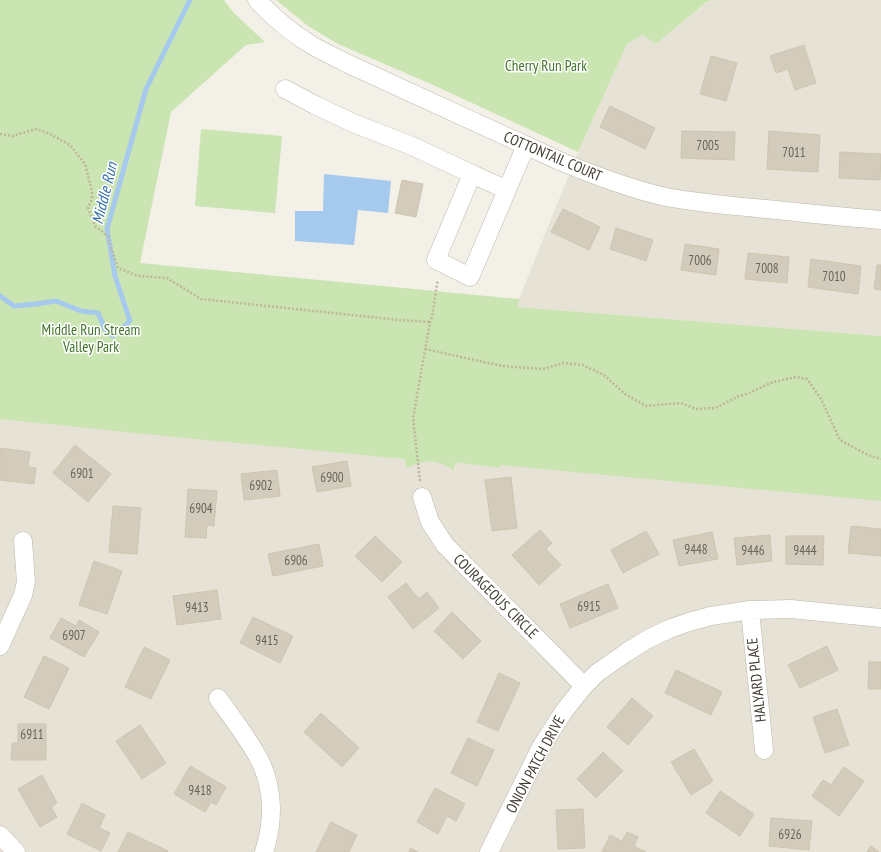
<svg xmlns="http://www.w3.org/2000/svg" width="881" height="852" font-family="'PT Sans Narrow',sans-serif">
<rect width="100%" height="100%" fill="#f2f0e7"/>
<path fill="#e6e2d5" d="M717 0H881V336L518 307 519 299 578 152 627 44 643 35 656 44 709 1Z
M0 417 881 500V852H0Z"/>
<path fill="#cae5b1" d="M0 0H224L234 13 265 42 246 45 171 112 140 263 519 299 518 307 881 336V501L501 465 500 468 455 462 454 470C435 459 426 459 406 468L405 459 175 437 0 419Z
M276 0H717L708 1 656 44 643 35 627 44 578 152 431 84 338 44 308 26Z
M201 129 282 136 275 213 195 206Z"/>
<path fill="#a5caed" d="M324 174 391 181 388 213 358 210 354 245 295 241V211H323Z"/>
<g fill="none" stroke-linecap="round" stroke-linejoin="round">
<path stroke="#a5caed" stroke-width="5" d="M0 296 14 306 36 304 56 301 81 311 98 313 105 329 113 336 130 321 115 276 107 229 146 89 190 0"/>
</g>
<path fill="#d3ccbc" stroke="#cec5b0" d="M804 45 816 83 795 90 788 69 776 73 770 56Z
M711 56 737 63 726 101 700 94Z
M610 106 655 128 645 149 600 127Z
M682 131 735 132 734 160 681 158Z
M769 131 820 135 818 172 767 169Z
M840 152 881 154 880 180 839 178Z
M402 180 423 184 416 217 395 213Z
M563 209 600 227 589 250 551 232Z
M616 228 653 240 646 261 610 249Z
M685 244 719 249 716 275 681 270Z
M748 253 789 257 787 283 745 279Z
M811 259 861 266 858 294 808 287Z
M877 265H881V290L874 289Z
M75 445 111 474 88 502 53 473Z
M0 448 30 452 28 467 36 468 34 484 0 480Z
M347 461 351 486 317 492 312 467Z
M277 470 280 496 244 500 241 474Z
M511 477 517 528 492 531 485 480Z
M188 489 217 491 214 526 207 525 206 538 185 537Z
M113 506 141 508 137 554 109 552Z
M851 526 881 529V556L848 553Z
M540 530 552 543 546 549 561 565 539 585 512 555Z
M646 531 659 554 623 573 611 550Z
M712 532 718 559 679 566 673 540Z
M770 535 772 561 737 565 734 538Z
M375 536 402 562 382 582 355 556Z
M786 536H824L823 565 786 564Z
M319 544 323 566 273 576 268 554Z
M94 561 122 571 107 614 79 605Z
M406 583 419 599 427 592 439 608 413 629 388 597Z
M608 584 618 608 570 628 560 604Z
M217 590 221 619 177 625 173 596Z
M452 612 481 641 463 659 434 631Z
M253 617 293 636 280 663 240 643Z
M61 618 76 626 79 620 99 632 84 657 50 638Z
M827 646 838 670 800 688 788 665Z
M144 647 170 660 151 699 125 687Z
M44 656 69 668 49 709 24 697Z
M869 662H881V689H868Z
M676 670 722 692 711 715 665 693Z
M499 673 520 683 498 731 477 722Z
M632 698 653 716 628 745 607 727Z
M837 709 849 745 825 753 813 717Z
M321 713 359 748 342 767 304 732Z
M18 724H46V760H11L12 743H18Z
M140 725 166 763 142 779 116 741Z
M468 738 494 750 477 786 451 773Z
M694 749 713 781 691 795 671 762Z
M603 752 623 771 596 798 577 779Z
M190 766 226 787 216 805 211 802 205 812 174 794Z
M844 767 864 781 839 816 812 796 823 780 831 785Z
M42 775 57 803 51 807 57 817 40 827 18 789Z
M435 788 465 804 456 821 447 816 438 834 417 822Z
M720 791 754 814 740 836 706 813Z
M82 803 105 815 99 828 110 833 101 851 67 834Z
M583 809 585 848 558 849 556 810Z
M771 818 812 821 809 850 769 846Z
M331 822 357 835 349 852H316Z
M128 832 168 851 167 852H118Z
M627 832 638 837 634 846 646 852H602L610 835 622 841Z
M871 846 879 852H867Z
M410 848 418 852H409Z"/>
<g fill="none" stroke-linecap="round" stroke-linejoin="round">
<defs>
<path id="minor" d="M257 0C273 17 290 32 310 44 321 51 333 56 344 62L562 162C596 176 630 189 666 197 699 203 733 206 766 209 804 213 843 217 881 220
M285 89 315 105 353 123 412 146 472 174
M507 190 472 174 436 260 470 277 526 145
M422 497 430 522 445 545 584 686
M750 610 764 750
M0 646 23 595 26 582 23 541
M218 698C232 718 248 738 259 759 274 788 274 822 264 852
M0 835 16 852
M489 852 541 747 564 711 584 686 597 673 627 652 648 639 669 629 689 622 711 616 750 610 791 609 881 618"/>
</defs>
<use href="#minor" stroke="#bdb8aa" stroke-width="19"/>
<path stroke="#beb59b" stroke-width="2.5" stroke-dasharray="2 2" stroke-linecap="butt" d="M0 134 12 136 36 129 48 133 70 145 85 164 92 191V198L88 208 95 226 108 236 110 245 118 268 138 276 167 278 201 299 399 320 430 322
M425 349 502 366 543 369 563 363 583 365 604 375 625 394 646 406 681 403 696 409 715 408 739 396 747 394 773 382 796 377 807 379 821 399 840 440 868 455 881 459
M420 481 413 418 430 322 432 317 437 284 438 281"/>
<use href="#minor" stroke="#fff" stroke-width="18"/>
</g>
<g text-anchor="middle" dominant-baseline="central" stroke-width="3" stroke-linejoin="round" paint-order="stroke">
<g font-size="13" fill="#686358">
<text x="708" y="145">7005</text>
<text x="794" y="152">7011</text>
<text x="700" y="260">7006</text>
<text x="767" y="268">7008</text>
<text x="834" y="276">7010</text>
<text x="82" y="473">6901</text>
<text x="332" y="477">6900</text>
<text x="261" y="485">6902</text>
<text x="201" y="508">6904</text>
<text x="696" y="549">9448</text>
<text x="753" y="550">9446</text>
<text x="805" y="550">9444</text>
<text x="296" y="560">6906</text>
<text x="589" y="606">6915</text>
<text x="197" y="607">9413</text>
<text x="74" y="635">6907</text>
<text x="267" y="640">9415</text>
<text x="32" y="734">6911</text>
<text x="200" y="790">9418</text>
<text x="790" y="834">6926</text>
</g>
<g font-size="15" fill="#42742c" stroke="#fff">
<text x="546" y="65">Cherry Run Park</text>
<text x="91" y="329">Middle Run Stream<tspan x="91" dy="17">Valley Park</tspan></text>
</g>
<g font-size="15" fill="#454036" stroke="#fff">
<text transform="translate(553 156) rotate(23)">COTTONTAIL COURT</text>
<text transform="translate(496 596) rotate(45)">COURAGEOUS CIRCLE</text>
<text transform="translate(756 680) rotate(-96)">HALYARD PLACE</text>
<text transform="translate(535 764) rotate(-62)">ONION PATCH DRIVE</text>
</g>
<g font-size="16" font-style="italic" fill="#3470ac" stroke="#fff">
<text transform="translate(104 193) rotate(-76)">Middle Run</text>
</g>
</g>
</svg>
